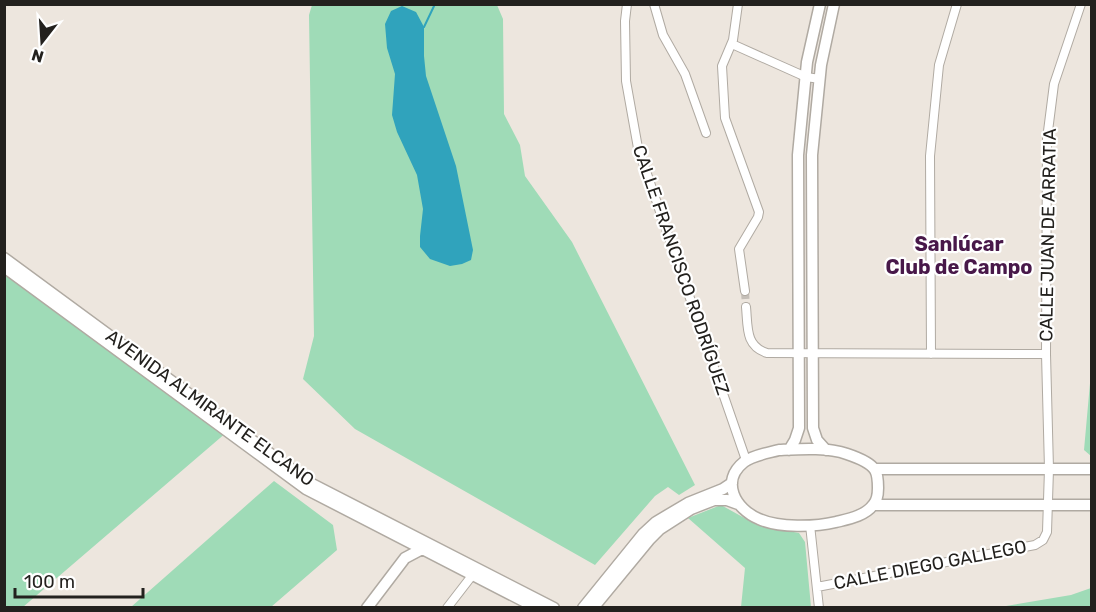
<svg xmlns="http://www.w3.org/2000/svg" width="1096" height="612" font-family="Rubik,sans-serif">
<rect width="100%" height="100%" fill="#ede6de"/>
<path fill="#9fdbb7" d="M312 5H497L503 19 504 114 520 145 525 176 572 242 695 485 679 495 668 487 655 496 595 565 355 429 303 379 314 336 309 15Z
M4 267 227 432 23 607H5Z
M1091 372 1092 456H1091L1084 450Z
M274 481 333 525 337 550 271 607H131Z
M721 505 757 525 799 533 805 542 811 607H741L745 568 688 518Z
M1091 588V607H1000L1071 595Z"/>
<path fill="#30a3bc" d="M402 6 416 12 424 27V56L426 76 456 166 473 250 471 260 462 264 450 266 430 259 420 247V236L423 209 417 175 397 132 392 115 395 74 387 48 385 24 391 11Z"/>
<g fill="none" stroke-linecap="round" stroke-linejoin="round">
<path stroke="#30a3bc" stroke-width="2" d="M424 27 435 4"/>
<path stroke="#c5bfb8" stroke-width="8" stroke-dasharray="8 4" stroke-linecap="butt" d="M745 291 746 307"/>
<defs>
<path id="street" d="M627 4 625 21 626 81 638 148 746 460
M654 4 663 35 685 74 706 133
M738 4 733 40 722 66 725 118 759 212 758 217 739 249 745 291
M732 44 806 77 820 79
M746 307C748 327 745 346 767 353L1046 354
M931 354 930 156 939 65 957 4
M810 525 819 608
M817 587 1035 545 1043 540 1047 532 1049 469 1046 354 1047 139 1054 84 1081 4
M447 608 474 573"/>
<path id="secondary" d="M4 258 310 483 554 608
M4 267 306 489 537 608
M779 450C800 449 827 447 847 454 856 457 870 462 875 470 878 475 878 483 878 488 878 493 877 501 873 505 865 516 848 519 836 522 815 527 779 528 759 519 735 509 720 481 744 462 753 455 768 453 779 450Z
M789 450 795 440 799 428 798 155 807 62 820 4
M826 450 817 440 813 428 812 155 821 65 834 4
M875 469H1092
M874 505H1092
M367 608 405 558 422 549
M583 608 643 534 656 522 688 503 723 489 732 483
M593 608 649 540 660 529 691 509 714 500H727L738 504"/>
</defs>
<use href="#street" stroke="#b0aaa2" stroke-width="10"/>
<use href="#secondary" stroke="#b0aaa2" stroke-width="13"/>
<use href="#street" stroke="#fff" stroke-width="8"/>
<use href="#secondary" stroke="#fff" stroke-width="10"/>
</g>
<g text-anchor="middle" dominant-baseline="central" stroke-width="4.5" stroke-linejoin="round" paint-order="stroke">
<g font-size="18" fill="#23211e" stroke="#fff">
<text transform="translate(1048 235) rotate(-89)">CALLE JUAN DE ARRATIA</text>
<text transform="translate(681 270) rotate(71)">CALLE FRANCISCO RODRÍGUEZ</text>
<text transform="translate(210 408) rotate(36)">AVENIDA ALMIRANTE ELCANO</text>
<text transform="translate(930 565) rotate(-11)">CALLE DIEGO GALLEGO</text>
</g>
<g font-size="20" font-weight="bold" fill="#481849" stroke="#fff">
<text x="959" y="244">Sanlúcar<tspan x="959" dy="23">Club de Campo</tspan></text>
</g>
</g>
<rect width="1096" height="612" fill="none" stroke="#23211e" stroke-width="12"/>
<g transform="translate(42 42) rotate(197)" stroke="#ffffff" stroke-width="4.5" paint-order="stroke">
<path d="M0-4.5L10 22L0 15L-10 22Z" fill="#23211e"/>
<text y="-9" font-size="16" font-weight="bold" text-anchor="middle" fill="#23211e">N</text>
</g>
<path d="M15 588v9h128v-9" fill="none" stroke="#23211e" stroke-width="3"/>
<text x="24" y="588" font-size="18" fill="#23211e" stroke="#ffffff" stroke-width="4.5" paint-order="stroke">100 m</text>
</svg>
